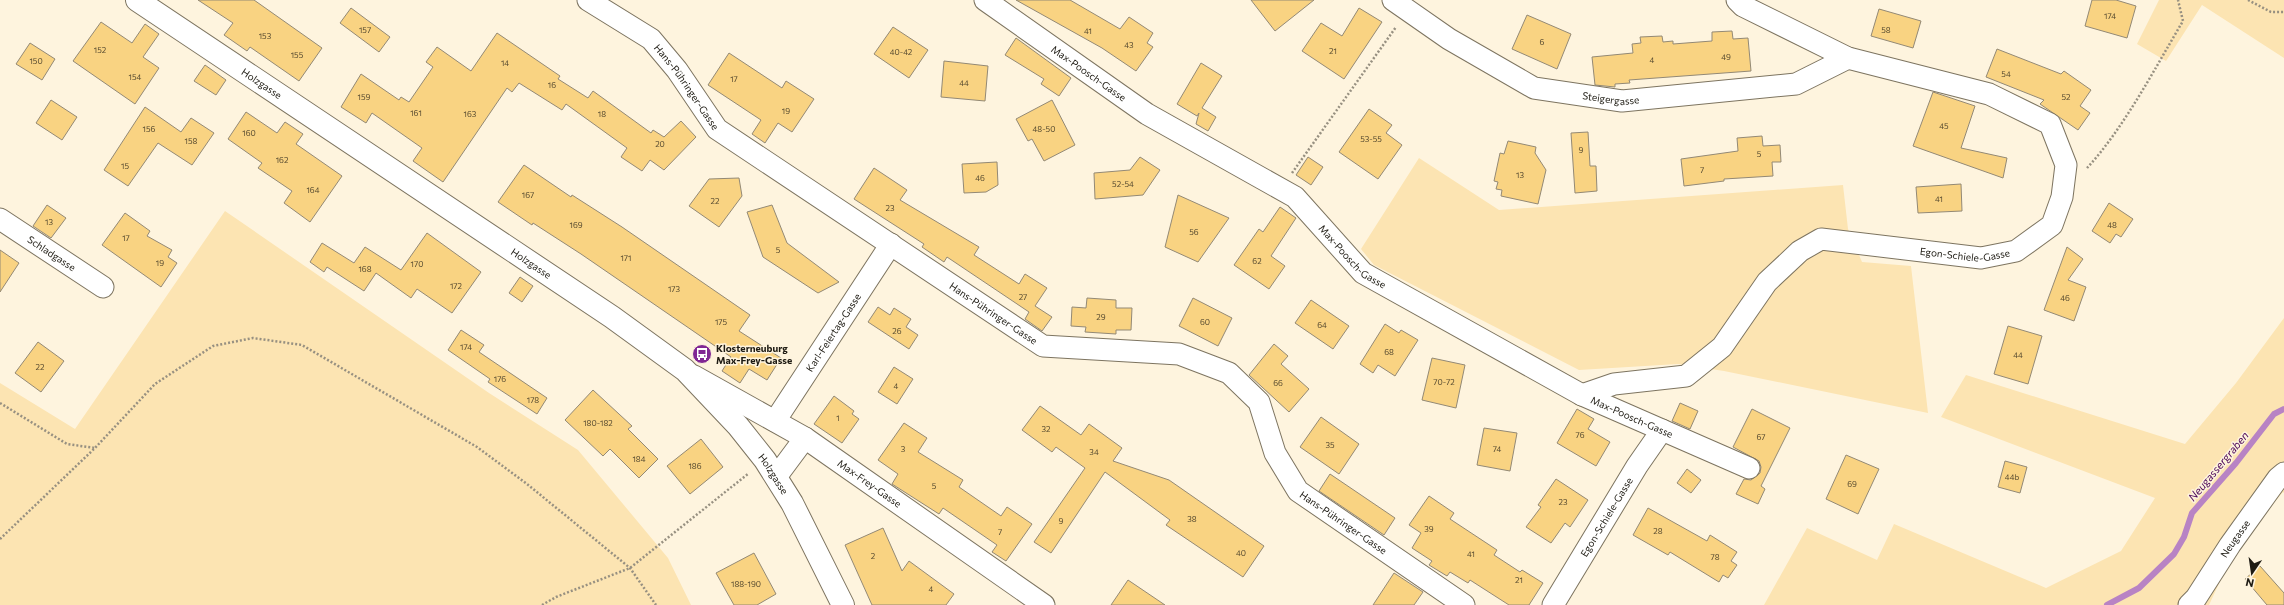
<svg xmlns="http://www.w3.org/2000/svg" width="2284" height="605" font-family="Commissioner,sans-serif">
<rect width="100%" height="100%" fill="#fef4de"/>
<path fill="#fce4b2" d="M2159 0H2284V58L2202 5 2166 61 2137 44Z
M1419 158 1499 210 1843 185 1848 229 1862 262 1911 266 1928 413 1724 371 1678 364 1579 370 1374 265 1361 249Z
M225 211 489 393 578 450 668 558 691 605H0V383L75 429Z
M2284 318V493L2283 492 2236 547 2209 605H1764L1807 528 1877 560 1894 524 2046 588 2121 551 2155 498 1941 417 1966 375 2185 444 2236 383Z"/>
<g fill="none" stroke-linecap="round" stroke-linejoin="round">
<path stroke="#b883c4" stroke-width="6" d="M2107 605 2139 588 2174 554 2184 537 2192 513 2236 463 2274 414 2284 409"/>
</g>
<path fill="#f9d382" stroke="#938975" d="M198 0H254L322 48 299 81 250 47 247 51 224 35 233 23Z
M1016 0H1070L1120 29 1129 17 1153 33 1147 43 1153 47 1136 71 1102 48Z
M1251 0H1314L1275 31Z
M2092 0H2116L2136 6 2127 38 2085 26Z
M351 8 390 37 379 52 340 23Z
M1359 8 1382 22 1344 79 1302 51 1321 23 1342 36Z
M1879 9 1921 21 1913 48 1871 36Z
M1527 15 1571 34 1557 69 1512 49Z
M101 22 132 43 145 24 159 34 143 57 159 68 135 104 73 61Z
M893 27 928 50 909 78 874 54Z
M1732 31 1733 39 1748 38 1751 71 1629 80 1630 83 1615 84V87L1595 85 1592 57 1633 53 1632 44 1641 43 1640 37 1662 36 1663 42 1673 41V44L1712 41V32Z
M497 33 560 76 558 79 588 98 593 91 651 133 653 130 664 137 681 121 696 137 664 170 650 160 642 171 621 157 627 148 566 104 562 110 519 83 512 92 507 88 443 182 413 161 422 148 372 113 366 123 341 107 361 74 399 100 401 97 409 102 433 67 426 62 437 47 471 71Z
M1016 38 1071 78 1059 96 1041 84 1044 79 1005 55Z
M30 43 55 59 42 80 16 64Z
M1997 49 2061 74 2064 71 2091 90 2080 106 2090 113 2078 130 2040 104 2044 100 1986 77Z
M729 53 782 88 786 81 814 99 792 132 778 123 765 143 752 134 761 120 708 85Z
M944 61 988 66 985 101 941 97Z
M1201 63 1222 76 1202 108 1216 117 1208 131 1196 124 1199 113 1197 116 1177 104Z
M205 65 226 80 216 95 194 81Z
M1933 92 1975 106 1961 148 2007 158 2003 178 1913 146Z
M51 100 77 117 62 140 36 123Z
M1052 100 1075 145 1044 161 1032 139 1028 141 1016 119Z
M145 107 181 132 191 118 214 133 192 165 158 143 128 186 104 170Z
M1369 109 1392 125 1386 133 1402 145 1378 179 1339 152Z
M246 112 277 133 285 122 303 134 296 144 342 176 310 222 284 203 292 191 258 168 262 163 228 139Z
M1588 132 1590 166H1596L1597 191 1575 193 1571 133Z
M1762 136 1763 146 1780 145 1781 162H1772L1773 176 1724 179V181L1684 186 1681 159 1738 151 1737 138Z
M1508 141 1536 147 1535 153 1546 170 1538 204 1501 196 1502 190 1496 189 1498 182 1494 181 1500 153 1504 154Z
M1140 157 1160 170 1143 195 1095 199 1094 173 1130 170Z
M1308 157 1323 167 1311 185 1296 175Z
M997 162 998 185 986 192 964 193 962 164Z
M524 165 571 197 572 195 622 227 750 315 739 331 781 358 767 380 749 369 740 383 722 371 731 357 581 254 533 223 532 225 498 202Z
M874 168 907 190 900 200 979 247 974 255 1019 284 1025 274 1047 288 1035 306 1052 317 1042 331 1025 319 1029 312 947 257 944 262 922 247 924 244 854 199Z
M739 178 742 196 719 227 689 206 709 179Z
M1961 184 1962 211 1918 213 1916 187Z
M1178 195 1229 218 1198 262 1165 247Z
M2109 203 2133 219 2121 237 2116 234 2110 243 2092 231Z
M47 205 66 218 51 238 33 226Z
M772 205 787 243 839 282 818 293 763 257 747 212Z
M1280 207 1296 218 1271 256 1285 266 1269 289 1234 265 1259 229 1263 232Z
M125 213 150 231 147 236 172 250 168 257 177 263 161 287 102 245Z
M427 233 481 272 452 313 417 289 411 298 376 273 364 291 327 267 324 272 310 262 322 243 354 263 365 247 401 270Z
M2067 247 2083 259 2068 280 2086 287 2074 321 2044 310Z
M0 250 19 263 0 292Z
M520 277 533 286 522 302 509 293Z
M1087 298 1116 300V308H1132L1131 330H1116V334L1085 332 1086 327 1071 326 1072 307 1086 308Z
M1193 298 1232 318 1218 346 1179 326Z
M1311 300 1349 326 1333 349 1295 323Z
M878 307 890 315 894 308 911 319 906 327 918 335 909 349 868 322Z
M1385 324 1399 333 1401 330 1418 340 1395 376 1378 365 1373 373 1360 364Z
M2008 326 2042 336 2028 384 1994 374Z
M461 330 484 345 479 352 547 398 537 414 488 382 490 379 448 350Z
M38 342 64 361 41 392 15 373Z
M1274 344 1288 356 1281 364 1309 389 1289 412 1249 375Z
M1432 358 1465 365 1456 408 1422 400Z
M894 367 913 379 897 404 878 392Z
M593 390 632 426 628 429 658 459 639 478 610 449 603 456 565 420Z
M834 396 854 411 852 414 859 419 842 443 814 424Z
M1680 403 1698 411 1690 429 1672 421Z
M1040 406 1081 435 1089 424 1122 448 1113 461 1169 480 1264 546 1243 577 1166 525 1170 520 1105 472 1051 553 1034 542 1085 468 1056 447 1052 452 1022 430Z
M1577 409 1594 419 1588 429 1610 442 1596 466 1557 443Z
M1752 409 1790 428 1761 486 1765 489 1758 504 1736 494 1744 479 1751 480 1760 473 1761 467 1759 461 1733 447Z
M1321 417 1359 444 1339 474 1300 447Z
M904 423 927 438 918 452 963 480 959 487 1001 516 1007 507 1032 524 1006 561 992 552 997 545 943 508 939 514 892 484 898 474 878 460Z
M1484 428 1517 433 1510 471 1477 465Z
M701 439 723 467 690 494 667 466Z
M1846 455 1879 469 1858 514 1826 499Z
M2005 461 2027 467 2020 493 1998 487Z
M1687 469 1701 480 1691 493 1677 483Z
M1330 474 1395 518 1384 535 1319 491Z
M1556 479 1588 500 1570 527 1565 523 1551 543 1526 527 1541 507 1538 505Z
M1429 496 1454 513 1450 519 1497 550 1494 555 1520 572 1522 570 1543 583 1529 605H1509L1470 580 1468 583 1450 572 1447 576 1429 565 1432 561 1412 548 1421 533 1409 525Z
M1648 508 1707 541 1710 535 1737 552 1731 561 1737 565 1728 578 1723 575 1719 582 1670 552 1668 555 1633 535Z
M883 528 902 571 909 561 954 594 946 605H872L845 545Z
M754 553 776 594 757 605H734L716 573Z
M2260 566 2284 593V605H2267L2245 579Z
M1394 573 1423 592 1414 605H1373Z
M1128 580 1165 605H1111Z"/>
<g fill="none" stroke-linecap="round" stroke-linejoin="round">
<defs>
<g id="minor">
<path id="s1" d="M588 0 651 39 677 70 717 129 1043 346 1179 354 1229 373 1259 402 1275 453 1298 491 1464 605"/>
<path id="s2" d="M985 0 1147 114 1295 197 1363 273 1582 395 1749 468"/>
<path id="s3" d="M1393 0 1449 39 1534 88 1622 101 1796 84 1848 58"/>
<path id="s4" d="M0 219 103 287"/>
<path id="s5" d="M694 376 805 438 1044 605"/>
<path id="s6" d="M1582 395 1614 384 1686 376 1722 347 1767 282 1800 251 1821 239 1981 258 2016 251 2052 225 2062 197 2066 165 2050 124 1989 94 1848 58 1743 6 1737 0"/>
<path id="s7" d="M775 421 891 244"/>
<path d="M776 477 805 438"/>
<path id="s8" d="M1553 605 1637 466 1662 430"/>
<path id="s9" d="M2189 605 2196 598 2230 545 2278 478 2284 473"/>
</g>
<g id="tertiary">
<path id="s10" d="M137 0 612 317 685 370 738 426 765 460 792 503 843 605"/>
</g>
</defs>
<use href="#minor" stroke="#7d7460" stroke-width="23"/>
<use href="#tertiary" stroke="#7d7460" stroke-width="24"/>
<path stroke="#979081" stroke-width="2.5" stroke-dasharray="2 2" stroke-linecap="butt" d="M2248 0 2271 12H2284
M2087 168C2124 128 2155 68 2183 21L2178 0
M1292 173 1396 27
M0 403 67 444 95 448
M0 539 95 448 155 384 213 346 253 338 302 345 477 447 527 484 630 568 656 605
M542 605 556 597 630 568 749 473"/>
<use href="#minor" stroke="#fff" stroke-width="21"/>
<use href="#tertiary" stroke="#fff" stroke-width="22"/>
</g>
<defs>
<symbol id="bus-disc" viewBox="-11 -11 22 22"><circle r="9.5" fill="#802693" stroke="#fef4de"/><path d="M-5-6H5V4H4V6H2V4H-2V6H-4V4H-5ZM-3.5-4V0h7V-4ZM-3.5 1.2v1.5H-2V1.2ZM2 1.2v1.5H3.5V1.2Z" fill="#fff"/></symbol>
</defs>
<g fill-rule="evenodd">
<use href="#bus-disc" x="691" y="343" width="22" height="22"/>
</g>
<g text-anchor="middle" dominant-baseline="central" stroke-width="3" stroke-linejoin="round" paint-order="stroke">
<g font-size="8" fill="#55492f">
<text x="2110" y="16">174</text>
<text x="365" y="30">157</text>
<text x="1886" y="30">58</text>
<text x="1088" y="31">41</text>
<text x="265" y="36">153</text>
<text x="1542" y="42">6</text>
<text x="1129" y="45">43</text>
<text x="100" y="50">152</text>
<text x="1333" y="51">21</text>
<text x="901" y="52">40-42</text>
<text x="297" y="55">155</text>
<text x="1726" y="57">49</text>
<text x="1652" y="60">4</text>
<text x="36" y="61">150</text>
<text x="505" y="63">14</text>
<text x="2006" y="74">54</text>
<text x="135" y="77">154</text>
<text x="734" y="79">17</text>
<text x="964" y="83">44</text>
<text x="552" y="85">16</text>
<text x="364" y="97">159</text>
<text x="2066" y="97">52</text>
<text x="786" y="111">19</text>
<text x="416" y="113">161</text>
<text x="470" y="114">163</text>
<text x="602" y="114">18</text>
<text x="1944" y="126">45</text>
<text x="149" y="129">156</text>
<text x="1044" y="129">48-50</text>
<text x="249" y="133">160</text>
<text x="1371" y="139">53-55</text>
<text x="191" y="141">158</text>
<text x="660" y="144">20</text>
<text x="1581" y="150">9</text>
<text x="1759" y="154">5</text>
<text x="282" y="160">162</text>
<text x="125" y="166">15</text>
<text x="1702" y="170">7</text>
<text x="1520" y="175">13</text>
<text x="980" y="178">46</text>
<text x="1123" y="184">52-54</text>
<text x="313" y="190">164</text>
<text x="528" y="195">167</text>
<text x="1939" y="199">41</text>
<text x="715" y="201">22</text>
<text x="890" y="208">23</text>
<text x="49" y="222">13</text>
<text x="576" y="225">169</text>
<text x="2112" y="225">48</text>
<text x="1194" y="232">56</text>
<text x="126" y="238">17</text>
<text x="778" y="250">5</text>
<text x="626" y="258">171</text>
<text x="1257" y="261">62</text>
<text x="160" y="263">19</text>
<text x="417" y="264">170</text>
<text x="365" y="269">168</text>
<text x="456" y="286">172</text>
<text x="674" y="289">173</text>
<text x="1023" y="297">27</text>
<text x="2065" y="298">46</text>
<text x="1101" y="317">29</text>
<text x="721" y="322">175</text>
<text x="1205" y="322">60</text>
<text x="1322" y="325">64</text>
<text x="897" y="331">26</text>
<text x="466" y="347">174</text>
<text x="1389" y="352">68</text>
<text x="2018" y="355">44</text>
<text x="40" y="367">22</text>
<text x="500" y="379">176</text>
<text x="1444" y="382">70-72</text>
<text x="1278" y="383">66</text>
<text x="896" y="386">4</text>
<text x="533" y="400">178</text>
<text x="838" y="418">1</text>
<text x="598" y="423">180-182</text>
<text x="1046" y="429">32</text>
<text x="1580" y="435">76</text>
<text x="1761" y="437">67</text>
<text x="1330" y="445">35</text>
<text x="903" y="449">3</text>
<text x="1497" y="449">74</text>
<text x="1094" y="452">34</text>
<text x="639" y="459">184</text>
<text x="695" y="466">186</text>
<text x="2012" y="477">44b</text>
<text x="1852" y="484">69</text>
<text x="934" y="486">5</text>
<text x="1563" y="502">23</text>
<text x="1192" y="519">38</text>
<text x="1061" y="521">9</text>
<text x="1429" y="529">39</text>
<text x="1658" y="531">28</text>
<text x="1000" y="532">7</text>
<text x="1241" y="553">40</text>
<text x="1471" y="554">41</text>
<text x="873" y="556">2</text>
<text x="1715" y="557">78</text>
<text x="1519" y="580">21</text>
<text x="746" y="584">188-190</text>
<text x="931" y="589">4</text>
</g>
<g font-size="10" fill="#1e1b13" stroke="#fef4de">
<text stroke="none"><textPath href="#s2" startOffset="127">Max-Poosch-Gasse</textPath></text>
<text stroke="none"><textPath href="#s10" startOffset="150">Holzgasse</textPath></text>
<text stroke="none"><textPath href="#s1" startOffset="134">Hans-Pühringer-Gasse</textPath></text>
<text stroke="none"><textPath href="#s3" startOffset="244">Steigergasse</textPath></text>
<text stroke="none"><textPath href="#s6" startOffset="446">Egon-Schiele-Gasse</textPath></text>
<text stroke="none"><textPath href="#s4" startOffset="62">Schladgasse</textPath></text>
<text stroke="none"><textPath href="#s2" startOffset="451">Max-Poosch-Gasse</textPath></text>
<text stroke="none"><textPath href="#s10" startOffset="474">Holzgasse</textPath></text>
<text stroke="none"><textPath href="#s1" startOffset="518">Hans-Pühringer-Gasse</textPath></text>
<text stroke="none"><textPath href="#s7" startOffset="106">Karl-Feiertag-Gasse</textPath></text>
<text stroke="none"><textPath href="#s2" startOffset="775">Max-Poosch-Gasse</textPath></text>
<text stroke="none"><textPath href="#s10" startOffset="798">Holzgasse</textPath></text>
<text stroke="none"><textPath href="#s5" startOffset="206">Max-Frey-Gasse</textPath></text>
<text stroke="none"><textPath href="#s8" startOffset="103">Egon-Schiele-Gasse</textPath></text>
<text stroke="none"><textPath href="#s1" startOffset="962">Hans-Pühringer-Gasse</textPath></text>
<text stroke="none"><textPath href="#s9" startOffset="81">Neugasse</textPath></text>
</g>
<g font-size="10" font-weight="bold" fill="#1e1b13" stroke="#fef4de" text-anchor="start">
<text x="716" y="348">Klosterneuburg<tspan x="716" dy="12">Max-Frey-Gasse</tspan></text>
</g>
<g font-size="11" font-style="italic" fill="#4b0558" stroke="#fef4de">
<text transform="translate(2218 466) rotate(-50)">Neugassergraben</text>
</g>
</g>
<g transform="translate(2252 573) rotate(193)" stroke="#fef4de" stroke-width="3" paint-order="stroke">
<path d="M0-3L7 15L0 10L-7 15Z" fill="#1e1b13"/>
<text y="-6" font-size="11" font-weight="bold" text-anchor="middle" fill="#1e1b13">N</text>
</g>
</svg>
